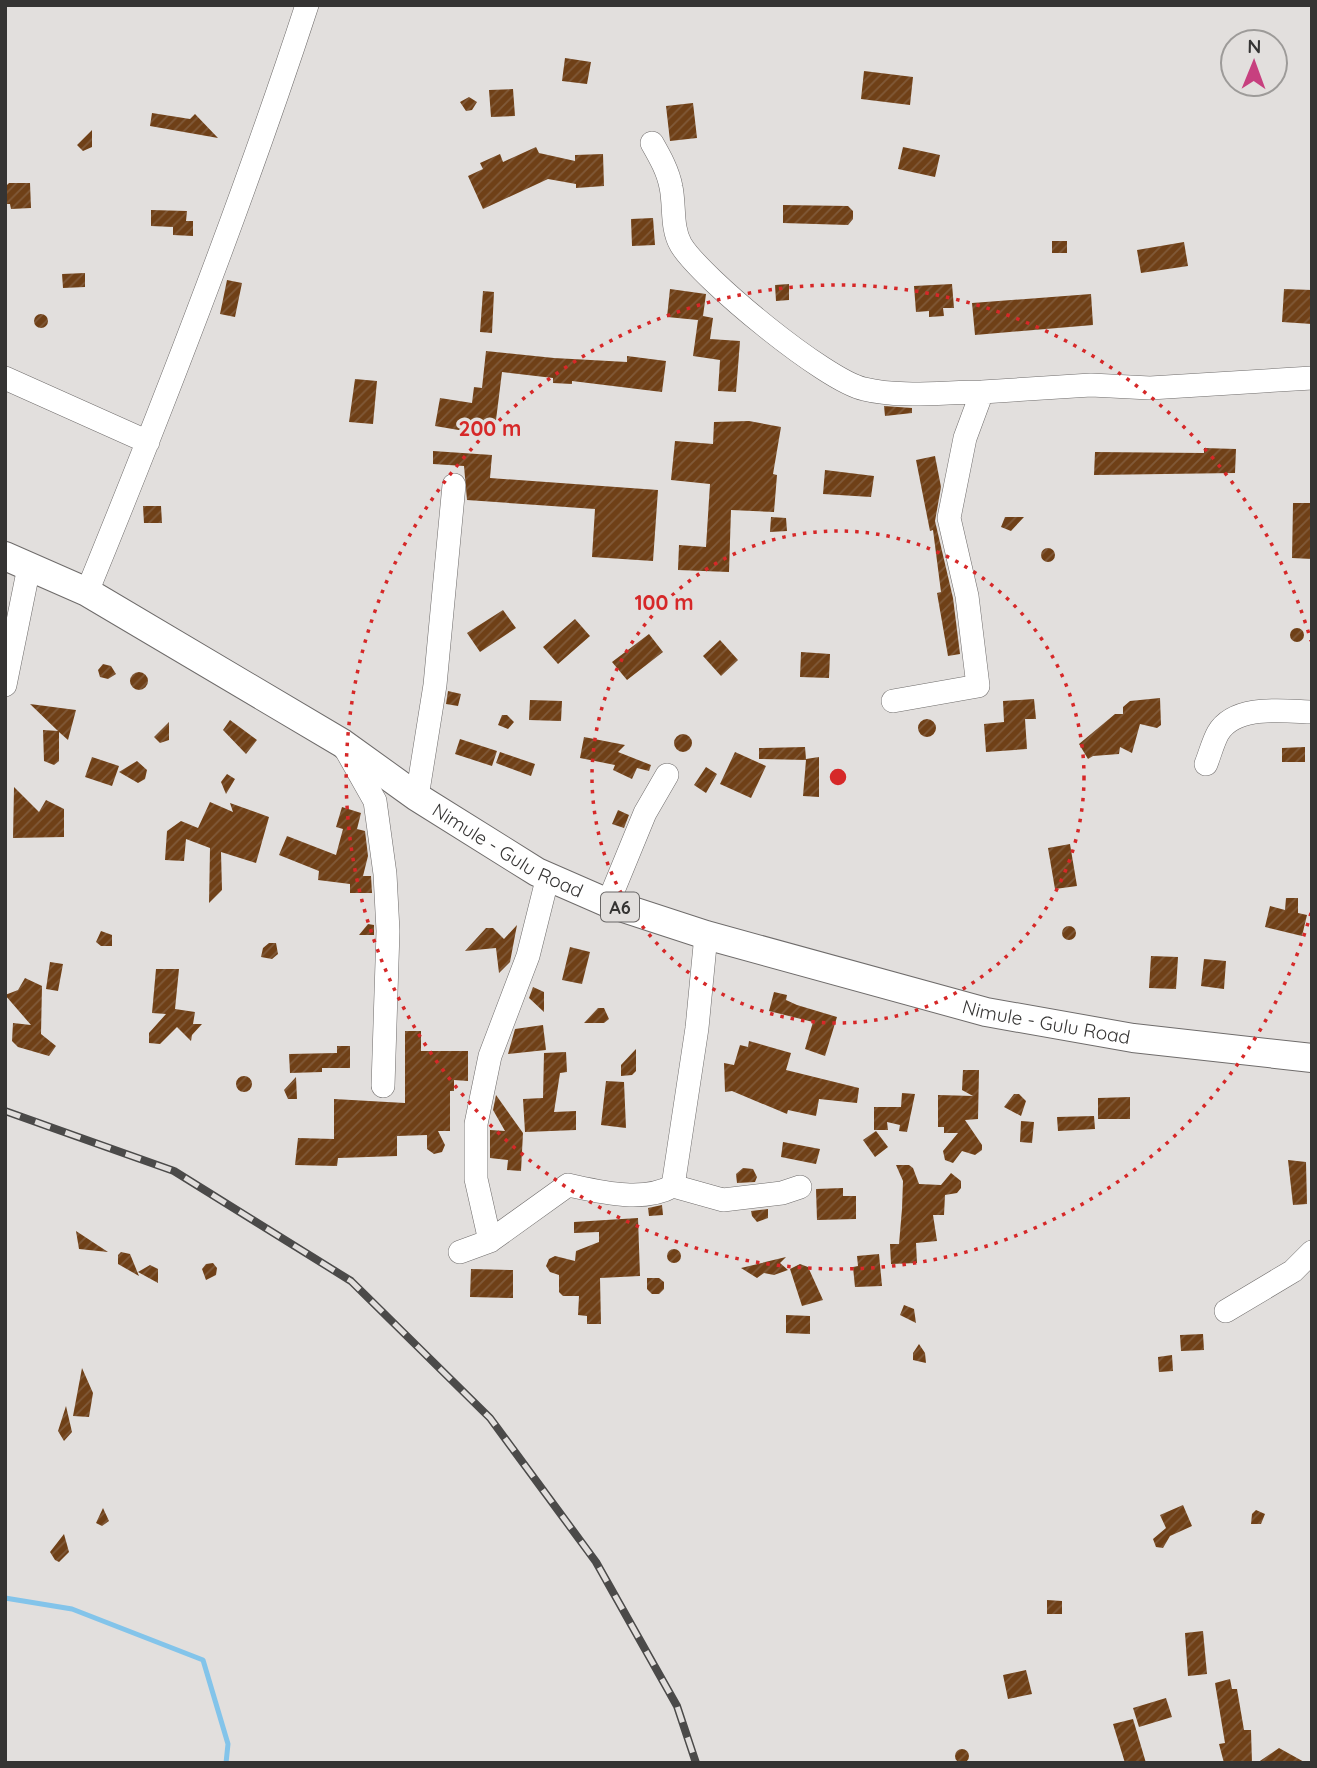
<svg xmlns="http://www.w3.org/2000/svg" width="1317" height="1768" font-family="Quicksand,sans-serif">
<defs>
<pattern id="building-hatch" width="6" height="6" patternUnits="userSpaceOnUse" patternTransform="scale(1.75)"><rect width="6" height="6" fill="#6f4017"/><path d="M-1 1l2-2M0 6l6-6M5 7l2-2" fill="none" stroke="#805a39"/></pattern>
</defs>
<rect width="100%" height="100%" fill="#e2dfdd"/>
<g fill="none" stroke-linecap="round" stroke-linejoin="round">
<path stroke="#83c4ea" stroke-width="5" d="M5 1598 72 1609 203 1660 228 1744 226 1763"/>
</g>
<path fill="url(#building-hatch)" d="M565 58 591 62 587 84 562 81Z
M864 71 913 77 910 105 861 99Z
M513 89 515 116 491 117 489 90Z
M469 97 477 102 472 110 466 111 460 102Z
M693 103 697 138 670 141 666 106Z
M152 113 190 119 195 114 218 138 150 126Z
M92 130V147L83 151 77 145Z
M536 147 539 153 575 161V155L603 154 604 186 576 188V184L548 179 483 209 468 176 483 169 480 163 500 154 503 162Z
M903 147 940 155 935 177 898 169Z
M9 183H30L31 208 11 209 10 204H5V187Z
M783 205 848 206 853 211V219L848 225 783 223Z
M151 210 187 211 186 221H193V236L173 235V227L151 226Z
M653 218 655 245 632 246 631 219Z
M1052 241H1067V253H1052Z
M1184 242 1188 266 1141 273 1137 250Z
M85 273V287L63 288 62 274Z
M227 280 242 283 235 317 220 314Z
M789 284V300L776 301 775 285Z
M952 284 954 308H943L944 316 929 317V311L916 312 914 286Z
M670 289 706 294 703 316 713 318 710 339 740 341 736 392 718 391 720 360 693 356 698 320 667 317Z
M1284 289 1312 290V324L1282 322Z
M483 291 494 292 492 333 480 332Z
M1091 294 1093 325 975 335 972 303Z
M34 321a7 7 0 1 1 14 0a7 7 0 1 1-14 0Z
M486 351 554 358 627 362V356L666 361 662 392 572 381V384L553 383V378L502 372 494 436 435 426 440 398 472 403 474 387 482 388Z
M355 379 377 381 373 424 349 422Z
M884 406 912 408V413L885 416Z
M749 421 781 427 773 474 777 475 774 512 731 510 729 572 678 570 679 545 706 547 710 484 671 480 675 441 713 444 714 422Z
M1204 448 1236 449 1235 473 1094 475 1095 452 1204 453Z
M433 451 492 455 490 478 658 490 653 561 592 557 595 509 467 500 464 466 433 464Z
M935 456 941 487 935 521 953 598 960 654 948 656 937 593 941 592 933 530 930 531 916 460Z
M825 470 874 476 871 497 823 494Z
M1293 503H1312V559L1292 558Z
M143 506H161L162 523H144Z
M771 517 786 518 787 531 770 532Z
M1005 517H1024L1011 531 1001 527Z
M1041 555a7 7 0 1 1 14 0a7 7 0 1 1-14 0Z
M503 610 516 628 480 652 467 633Z
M575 619 590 636 558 664 543 647Z
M1290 635a7 7 0 1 1 14 0a7 7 0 1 1-14 0Z
M649 634 663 652 627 680 612 662Z
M720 640 738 660 721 676 703 656Z
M801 652 830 654 829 678 800 677Z
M103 664 111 666 116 674 108 679 100 677 98 670Z
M130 681a9 9 0 1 1 18 0a9 9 0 1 1-18 0Z
M448 691 461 694 458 706 446 704Z
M1160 698 1161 725 1157 728 1140 724 1132 753 1120 747 1119 754 1093 756 1088 759 1079 744 1115 714H1123V707L1130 701Z
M1034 699 1036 719H1025L1027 749 986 752 984 724 1004 722 1003 701Z
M530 700 562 701 561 721 529 720Z
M30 704 76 710 68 740 59 732V761L54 765 44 761 43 730 58 731Z
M502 715H507L514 722 508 729 498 725Z
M918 728a9 9 0 1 1 18 0a9 9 0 1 1-18 0Z
M230 720 257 740 246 754 223 730Z
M169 722V740L160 743 154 737Z
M674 743a9 9 0 1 1 18 0a9 9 0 1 1-18 0Z
M584 737 625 745 618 752 651 765 649 771 637 768 632 779 613 770 615 765 580 758Z
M460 739 497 751 492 766 455 754Z
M805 747 806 759 819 757V797L803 796 806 760 759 759V748Z
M1305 747V762H1282V748Z
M500 752 535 764 531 776 496 763Z
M735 752 766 766 751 798 720 784Z
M92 757 119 766 112 786 85 777Z
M137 761 147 770 145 779 138 783 119 772Z
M706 767 717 774 706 793 694 785Z
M227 774 235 779 226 794 221 782Z
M14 787 39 812 46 800 64 809V837L13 838Z
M210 802 233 812 230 803 269 817 256 863 221 852 222 890 209 903 210 848 186 839 184 861 165 860 167 831 181 821 198 828Z
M342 807 361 813 357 829 365 831 368 856 363 876H371L372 893H350V884L318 880 319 871 279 855 287 836 336 855 343 829 336 827Z
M618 810 629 815 624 828 612 824Z
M1070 844 1077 886 1055 889 1048 848Z
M1286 898H1298V913L1307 915 1302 936 1265 927 1270 906 1285 910Z
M368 924 374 925V935H359Z
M517 925 510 962 499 973 496 948 465 951 486 928H493L504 939Z
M1062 933a7 7 0 1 1 14 0a7 7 0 1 1-14 0Z
M101 931 112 935V946H101L96 942Z
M269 943H276L278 954 272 959 261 957 263 948Z
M570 947 590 952 582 984 562 980Z
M1151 956 1178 957 1176 989 1149 988Z
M1204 959 1226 961 1224 989 1201 986Z
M50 962 63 964 58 991 46 989Z
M156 969H179L175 1009 195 1012 193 1024H202L192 1035 191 1041 177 1027 160 1044 149 1043V1033L166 1014 152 1013Z
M25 978 42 986 41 1034 56 1046 49 1056 18 1047 12 1041 13 1023 31 1025 5 995 18 990Z
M533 987 544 992V1012L529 998Z
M774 992 787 995 786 1000 797 1005 837 1017 825 1056 805 1049 813 1022 769 1011Z
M598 1008H604L609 1019 604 1023H584Z
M543 1025 546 1050 508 1054 515 1029Z
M405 1031H421V1051H468V1081L454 1080V1091H450V1131H438L445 1145 442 1152 434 1154 427 1149V1135L397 1136V1156L338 1158 337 1166 295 1165 298 1138 334 1139V1099L405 1103Z
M749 1041 791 1053 786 1070 859 1088 857 1103 819 1099 816 1116 788 1110 787 1114 732 1091 725 1092 724 1063 734 1065 740 1045 748 1047Z
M337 1046H350V1068H322V1072L290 1073 289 1054 337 1053Z
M636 1049V1071L632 1075 621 1076V1065Z
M566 1052 567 1072 560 1073 554 1112 576 1111V1130L525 1132 523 1099 543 1098 544 1053Z
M963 1070H979L978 1119 965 1120 982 1145V1150L975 1155 962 1151 953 1163 945 1160 943 1151 958 1133H944V1127H938V1095L973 1096 962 1090Z
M236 1084a8 8 0 1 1 16 0a8 8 0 1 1-16 0Z
M296 1077 297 1099H288L284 1090Z
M606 1081 624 1082 626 1128 601 1125Z
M902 1093 915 1094 907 1132 899 1131 900 1125 887 1122 888 1130H874V1107H901Z
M1014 1094H1019L1026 1101 1021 1116 1004 1107Z
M496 1095 523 1133 521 1171 507 1170 508 1160 490 1158V1130L505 1131 493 1110Z
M1130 1097V1119H1098V1098Z
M1094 1116 1095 1129 1058 1131 1057 1117Z
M1021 1121 1034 1122 1032 1143 1020 1142Z
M876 1131 888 1147 875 1157 863 1140Z
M783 1142 820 1149 816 1164 781 1157Z
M1288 1160 1306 1162 1307 1204 1293 1205Z
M896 1165H909L913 1168 919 1184 941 1185 951 1173 961 1181V1188L957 1193 945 1195 944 1215H933L937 1241 916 1243 917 1263 891 1264 890 1244H899L902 1209 903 1181Z
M743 1168 753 1169 757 1177 755 1182 737 1183 736 1174Z
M843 1188V1196H856V1219L817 1220 816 1189Z
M662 1205 663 1215 649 1216 648 1208Z
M768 1209V1218L757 1222 752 1216 751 1211Z
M638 1218 640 1276 600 1278 601 1324H587V1316L578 1315 579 1296H563L559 1292V1275L550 1272 546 1266 549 1259 555 1256 575 1261 576 1251 599 1242V1232L574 1233V1222Z
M76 1231 108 1252 79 1249Z
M667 1256a7 7 0 1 1 14 0a7 7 0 1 1-14 0Z
M121 1252 130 1254 139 1276 118 1264V1255Z
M879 1254 882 1286 855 1287 853 1267 858 1266 857 1256Z
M786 1257 780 1263 788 1270 774 1275 764 1273 757 1278 741 1268Z
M213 1263 217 1268 216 1275 206 1280 202 1269 206 1264Z
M800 1264 808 1267 823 1300 802 1306 790 1269Z
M150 1265 158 1269V1283L138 1272Z
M471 1269 513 1270V1298L470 1297Z
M647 1278H659L664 1282V1289L659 1294H652L647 1289Z
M904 1305 914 1309 916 1323 900 1315Z
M786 1315 810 1316V1334L786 1333Z
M1203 1334 1204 1350 1181 1351 1180 1335Z
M919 1344 925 1353 926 1363 913 1360V1353Z
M1172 1355 1173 1371 1159 1372 1158 1357Z
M82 1368 93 1393 89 1417 73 1416Z
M66 1406 72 1432 64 1441 58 1431Z
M1183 1505 1192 1526 1170 1536 1163 1548 1156 1547 1153 1539 1166 1528 1160 1515Z
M103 1508 109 1521 102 1526 96 1523Z
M1256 1510 1265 1514 1261 1524H1251L1252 1514Z
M64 1534 69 1552 59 1562 55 1560 50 1552Z
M1047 1600 1062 1601V1614H1047Z
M1203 1631 1207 1674 1188 1676 1185 1633Z
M1026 1670 1032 1694 1008 1699 1003 1675Z
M1230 1679 1232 1689H1237L1244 1730H1251L1252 1763H1224L1219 1744 1225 1743 1215 1683Z
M1166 1698 1172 1717 1139 1727 1133 1708Z
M1133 1719 1146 1763H1125L1113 1724Z
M1279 1748 1306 1763H1257Z
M955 1756a7 7 0 1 1 14 0a7 7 0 1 1-14 0Z"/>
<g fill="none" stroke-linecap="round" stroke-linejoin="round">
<defs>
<path id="minor" d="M652 143C660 157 668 171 671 187 675 206 671 228 681 245 702 279 826 381 864 389 901 398 944 392 982 392
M5 378 148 442
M87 592C166 399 242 204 307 5
M5 685 29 567
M893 701 978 686 967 596 949 518 965 438 982 392 1091 385 1150 388 1312 378
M345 748 375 801 385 874 388 931 383 1086
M1206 764C1210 754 1213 742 1218 733 1235 704 1283 711 1312 712
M417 797 435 685 454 485
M608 903 645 813 667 775
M673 1186 723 1200 782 1193 800 1187
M490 1241 476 1179V1124L490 1056 528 956 548 876
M460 1252 490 1241 568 1185C601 1192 643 1203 673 1186L697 1028 706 935
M1226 1311 1293 1271 1312 1252"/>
<g id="major">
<path id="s1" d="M5 556 87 592 342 743 417 797 537 872 608 903 706 935 986 1012 1133 1038 1312 1058"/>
</g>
</defs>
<use href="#minor" stroke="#6f6c6b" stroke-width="24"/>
<use href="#major" stroke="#6f6c6b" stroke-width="30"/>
<use href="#minor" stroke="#fff" stroke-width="23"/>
<use href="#major" stroke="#fff" stroke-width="28"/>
<defs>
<path id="rail" d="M5 1111 174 1171 351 1281 490 1418 596 1562 677 1706 696 1763"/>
</defs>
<use href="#rail" stroke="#4b4a49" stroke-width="8"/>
<use href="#rail" stroke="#e2dfdd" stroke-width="5" stroke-dasharray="16" stroke-linecap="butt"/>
</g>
<g fill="none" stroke="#d62828" stroke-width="3.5" stroke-dasharray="3.5 7">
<circle cx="838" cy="777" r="246"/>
<path d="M1311 913A492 492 0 1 1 1311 641"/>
</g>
<g text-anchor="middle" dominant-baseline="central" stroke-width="7" stroke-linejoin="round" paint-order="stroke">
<rect fill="#e2dfdd" stroke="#696766" stroke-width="2" x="601" y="892.5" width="38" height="29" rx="5"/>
<g font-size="18" font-weight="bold" fill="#353433">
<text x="620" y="907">A6</text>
</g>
<g font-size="19" fill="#353433" stroke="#e2dfdd">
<text stroke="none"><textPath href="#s1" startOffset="584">Nimule - Gulu Road</textPath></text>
<text stroke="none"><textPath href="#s1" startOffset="1152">Nimule - Gulu Road</textPath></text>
</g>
</g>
<circle cx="838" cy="777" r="10" fill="#d62828" stroke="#e2dfdd" stroke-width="3.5"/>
<g font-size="21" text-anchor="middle" font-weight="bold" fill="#d62828" stroke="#e2dfdd" stroke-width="7" stroke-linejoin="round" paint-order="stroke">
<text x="490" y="436">200 m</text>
<text x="664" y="610">100 m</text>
</g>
<rect width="1317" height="1768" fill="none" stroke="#353433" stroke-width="14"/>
<g transform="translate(1254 63) rotate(1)"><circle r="33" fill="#e2dfdd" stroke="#9d9b99" stroke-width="2"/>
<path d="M0-5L12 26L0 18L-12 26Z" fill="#c7407f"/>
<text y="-10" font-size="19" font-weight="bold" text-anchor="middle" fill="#353433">N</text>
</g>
</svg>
